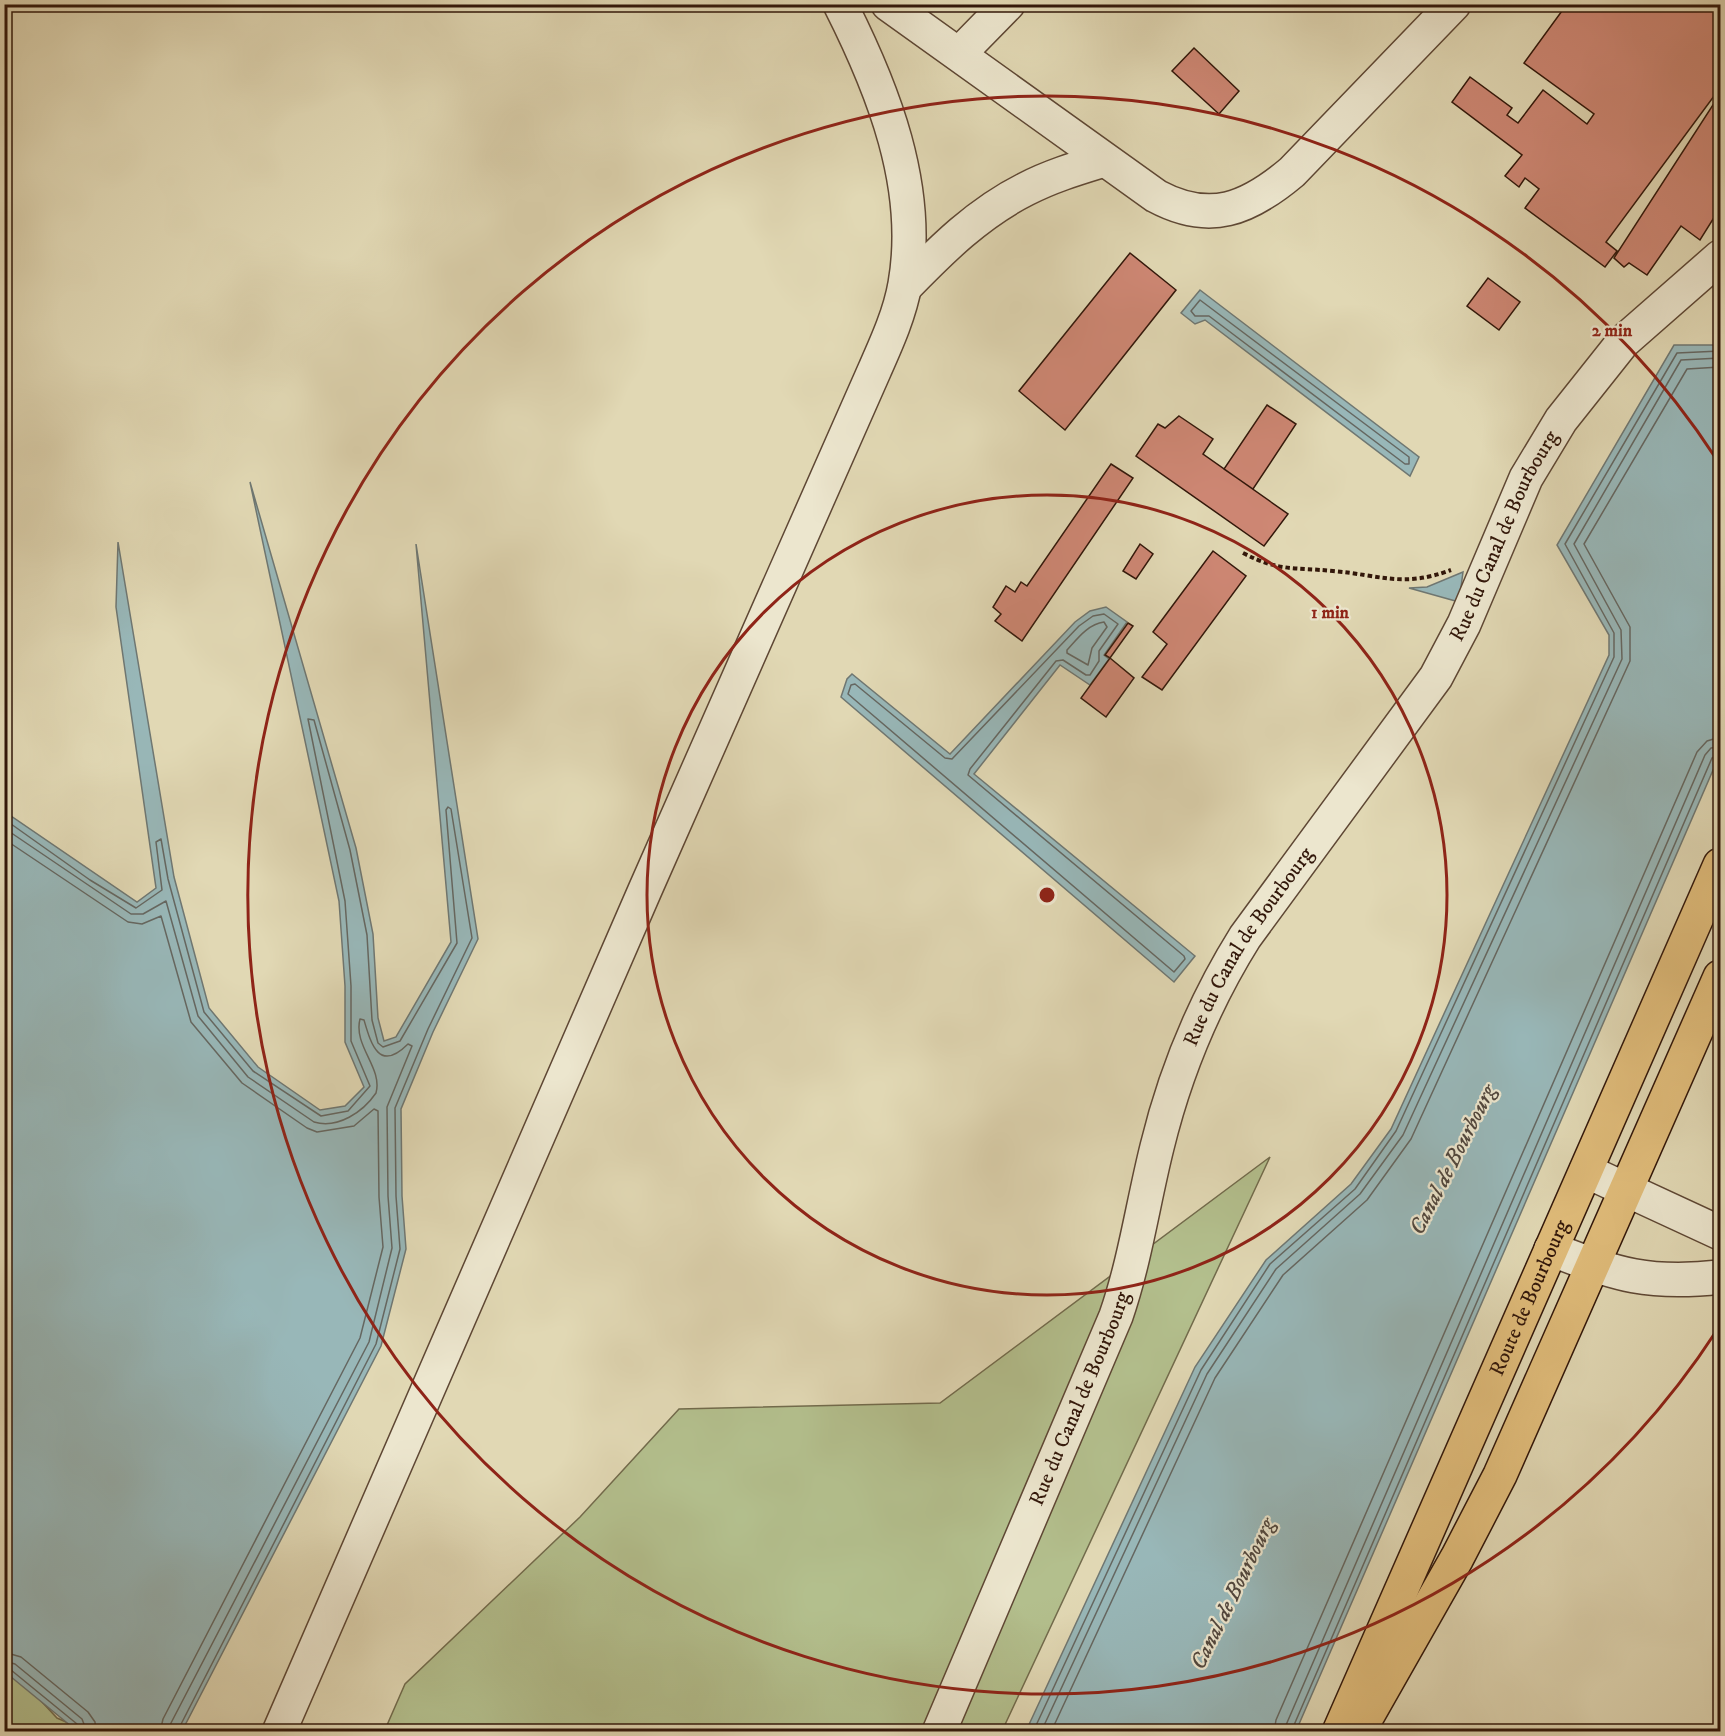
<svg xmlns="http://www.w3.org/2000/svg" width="1725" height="1736" font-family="'IM FELL DW Pica',serif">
<rect width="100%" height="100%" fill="#e1d8b4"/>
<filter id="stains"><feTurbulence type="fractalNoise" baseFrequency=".00333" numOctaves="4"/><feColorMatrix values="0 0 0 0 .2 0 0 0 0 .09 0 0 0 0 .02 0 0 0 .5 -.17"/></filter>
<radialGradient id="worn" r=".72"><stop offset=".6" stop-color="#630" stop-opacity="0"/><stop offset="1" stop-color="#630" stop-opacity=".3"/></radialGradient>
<path fill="#b3bf8d" stroke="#726b4c" stroke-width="1.5" d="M1270 1157 1002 1731 384 1732 405 1684 580 1517 679 1409 940 1403Z
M4 1661 57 1718 87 1731H5Z"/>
<path fill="#98b7b8" stroke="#6f7772" stroke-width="1.5" d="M1200 290 1419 457 1410 476 1205 320 1195 324 1181 313Z
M1674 345H1720V754L1296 1731H1026L1195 1367 1266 1260 1351 1184 1391 1129 1609 655V635L1557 545Z
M250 482 356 848 373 934 378 1018 384 1041 396 1037 451 942 416 544 478 939 433 1032 401 1109 402 1196 406 1249 381 1346 182 1731H77L5 1672V812L137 902 156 888 116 607 118 542 174 877 209 1008 258 1067 320 1110 345 1106 364 1087 345 1042V986L339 901Z
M1463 572 1459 602 1409 588 1427 587Z
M1106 607 1127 622 1104 655 1109 659 1090 685 1060 665 974 774 1195 956 1174 982 841 697 847 679 852 674 950 754 1075 622 1090 611Z"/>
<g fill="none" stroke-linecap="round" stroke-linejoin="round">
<path stroke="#656761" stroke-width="1.5" d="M1200 300 1409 457V464H1405L1209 316H1195L1191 311Z
M1104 614 1118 624 1099 651V661L1090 675H1086L1063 660 1056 661 970 769 968 775 1184 956 1185 959 1174 972 848 694 851 685 855 684 945 758 952 759 1079 626 1093 616Z
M1104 622 1107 627 1092 648 1088 665 1067 653V650C1077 639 1088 624 1104 622Z
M4 819 90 880 136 908 162 890 156 842 161 839 168 879 204 1012 253 1071 321 1116 348 1111 370 1086 351 1041V986L345 901 308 719 314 720 350 850 367 935 372 1020 378 1043 383 1047 400 1041 457 943 446 810 448 807 451 809 472 938 428 1029 395 1108 396 1196 400 1249 376 1344 177 1732
M4 828 131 914H143L166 901 198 1016 248 1077 314 1122C338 1129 363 1112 376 1093 383 1068 353 1046 360 1019L364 1020C371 1044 379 1073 408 1044L412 1046 387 1107 388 1196 392 1248 369 1342 171 1723 169 1732
M4 839 128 922 142 924 161 916 191 1022 242 1083 307 1128 317 1132 354 1126 374 1109 378 1111 379 1197 383 1247 360 1338 163 1719 160 1732
M4 1652 21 1657 88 1712 95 1722 96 1732
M4 1661 15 1664 82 1719 87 1732
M4 1668 11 1670 77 1724 80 1732
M1033 1732 1201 1370 1270 1264 1355 1189 1396 1131 1614 657V633L1565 544 1677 353 1720 351
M1041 1732 1207 1374 1276 1269 1360 1194 1403 1135 1622 659 1621 630 1574 544 1681 360 1720 358
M1051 1732 1215 1378 1283 1275 1367 1200 1411 1139 1630 661V627L1584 544 1687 369 1720 367
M1274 1732 1276 1720 1697 752 1707 741 1720 737
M1283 1732 1705 755 1711 748 1720 747
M1291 1732 1712 758 1720 754"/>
</g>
<path fill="#ce8774" stroke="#32170a" stroke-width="1.5" d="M1567 4H1720V88L1606 242 1617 251 1605 267 1525 208 1539 189 1525 178 1519 187 1505 176 1522 155 1452 102 1470 77 1512 108 1507 115 1518 123 1543 90 1587 124 1594 114 1524 63Z
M1194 48 1239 91 1219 114 1172 71Z
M1720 94V208L1700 240 1681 226 1647 275 1629 263 1624 267 1614 258Z
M1130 253 1176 290 1065 430 1019 391Z
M1488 278 1520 302 1499 330 1467 306Z
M1267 405 1296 424 1253 489 1224 469Z
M1179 416 1213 439 1203 454 1288 514 1264 546 1136 456 1158 424 1165 428Z
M1111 464 1133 478 1022 641 995 621 1001 614 993 607 1006 586 1015 592 1021 582 1027 586Z
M1140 544 1153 554 1136 579 1123 571Z
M1213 551 1246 576 1162 690 1142 677 1167 644 1153 632Z
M1128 623 1133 626 1110 658 1105 655Z
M1110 658 1134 678 1106 717 1081 698Z"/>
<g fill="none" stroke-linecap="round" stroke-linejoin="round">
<defs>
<g id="minor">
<path d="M888 4 1156 196C1210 225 1248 209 1292 172L1454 4"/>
<path d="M959 54 1008 4"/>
<path d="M905 287C942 249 978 213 1026 189 1051 176 1078 168 1104 160"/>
<path d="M1586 1171 1720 1233"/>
<path d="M1551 1249C1615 1275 1651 1285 1720 1277"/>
<path d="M279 1732 645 890 875 369C887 342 900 313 905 284 922 187 883 89 840 4"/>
<path id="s1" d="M939 1732 1116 1316C1135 1261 1143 1203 1157 1147 1175 1073 1205 1001 1245 937L1436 677 1464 624 1526 478 1561 420 1623 342 1720 257"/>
</g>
<g id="major">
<path d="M1361 1727 1457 1558 1500 1475 1720 977"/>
<path id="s2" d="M1339 1732 1720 865"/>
</g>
</defs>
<use href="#minor" stroke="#5e4734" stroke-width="36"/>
<use href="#major" stroke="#32170a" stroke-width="36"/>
<path stroke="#32170a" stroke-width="4" stroke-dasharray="4.5 3" stroke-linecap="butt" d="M1243 553C1280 572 1294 567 1333 571 1380 575 1403 588 1451 570"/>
<use href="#minor" stroke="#ece6ce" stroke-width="33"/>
<use href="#major" stroke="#e0bc7a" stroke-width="33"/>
</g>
<g fill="none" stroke="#8f2418" stroke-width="3">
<circle cx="1047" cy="895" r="400"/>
<path d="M1717 1330A799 799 0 1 1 1717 460"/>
</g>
<g text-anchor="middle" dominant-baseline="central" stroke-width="4.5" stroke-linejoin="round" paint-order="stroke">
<g font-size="21" fill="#32170a" stroke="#ece6ce">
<text stroke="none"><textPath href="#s1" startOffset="1334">Rue du Canal de Bourbourg</textPath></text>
<text stroke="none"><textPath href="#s1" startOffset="848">Rue du Canal de Bourbourg</textPath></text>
<text stroke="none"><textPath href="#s2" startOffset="474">Route de Bourbourg</textPath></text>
<text stroke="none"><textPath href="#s1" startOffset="362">Rue du Canal de Bourbourg</textPath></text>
</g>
<g font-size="22" font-style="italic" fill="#51473e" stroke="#ece6ce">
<text transform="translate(1453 1160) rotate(-63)">Canal de Bourbourg</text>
<text transform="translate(1233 1594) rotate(-64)">Canal de Bourbourg</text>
</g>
</g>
<circle cx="1047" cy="895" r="9" fill="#8f2418" stroke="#ece6ce" stroke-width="3"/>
<g font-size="18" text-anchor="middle" font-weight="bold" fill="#8f2418" stroke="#ece6ce" stroke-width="4.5" stroke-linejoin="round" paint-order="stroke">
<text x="1612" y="336">2 min</text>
<text x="1330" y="618">1 min</text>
</g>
<rect width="1725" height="1736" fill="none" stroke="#e1d8b4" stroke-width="24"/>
<rect x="6" y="6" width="1713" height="1724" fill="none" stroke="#32170a" stroke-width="3"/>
<rect x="12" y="12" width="1701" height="1712" fill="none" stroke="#32170a" stroke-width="1.5"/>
<rect width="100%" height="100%" filter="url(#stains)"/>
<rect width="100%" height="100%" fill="url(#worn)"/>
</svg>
